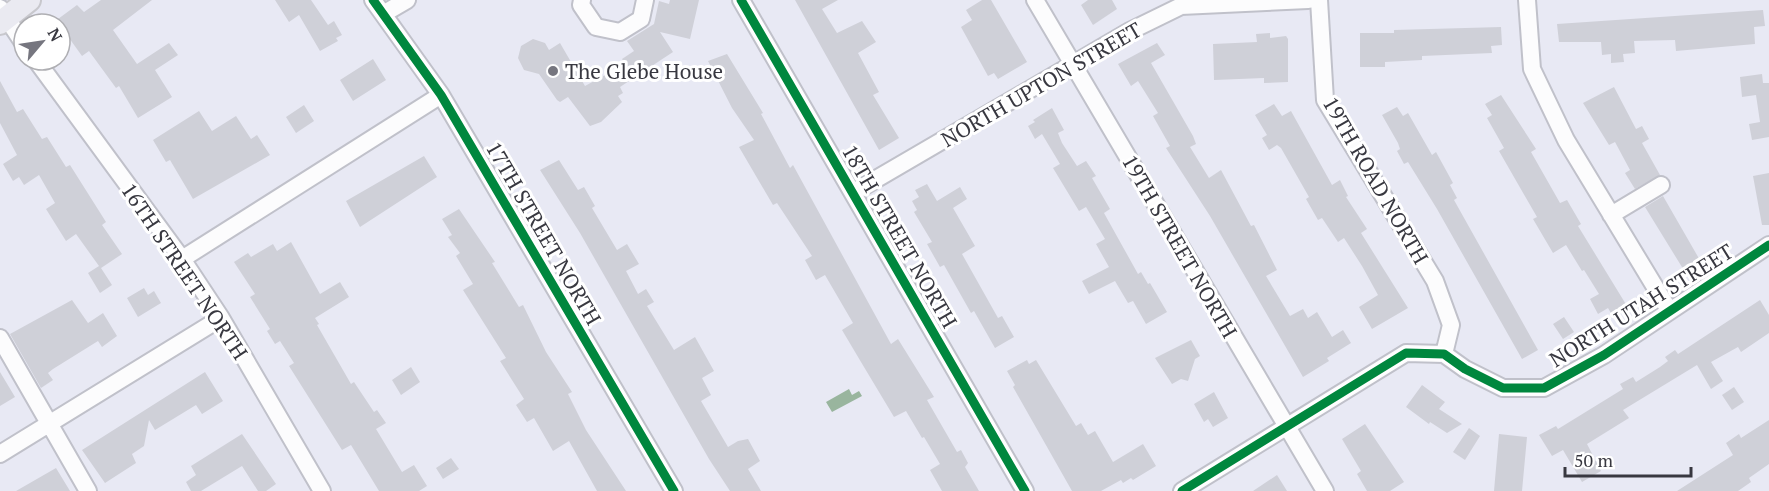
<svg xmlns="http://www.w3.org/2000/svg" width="1769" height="491" font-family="'PT Serif',serif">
<rect width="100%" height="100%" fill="#e8e9f4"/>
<path fill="#99b59e" d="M849 389 852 395 859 391 862 396 832 412 826 402Z"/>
<path fill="#cfd0d8" d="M101 0H152L113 30 137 64 169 43 178 55 155 70 172 97 138 118 119 86 116 88 89 51 82 56 59 24 61 22 58 19 77 5 84 12Z
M275 0H311L328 25 334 21 342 35 336 38 338 41 320 51 299 15 289 22Z
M670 0H699L690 39 660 32 673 52 620 87 623 93 618 96 622 102 601 122 590 126 568 97 560 102 557 100 539 74 524 70 518 58 521 46 533 39 545 43 549 50 560 43 585 86 625 64 622 59 634 51 627 41 654 24 659 1 669 4Z
M795 0H838L822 9 837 33 862 21 876 42 858 53 879 92 873 95 899 138 879 150Z
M982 0H991L1027 62 998 79 994 73 988 76 961 27 972 20 966 10Z
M1088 0H1112L1117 9 1093 25 1081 5Z
M1763 10 1765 26 1754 27 1755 44 1676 51 1675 40 1634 41 1635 53 1623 54 1624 62 1611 63V54L1602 55 1601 42H1559L1557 24Z
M1501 27 1502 45 1491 46 1492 53 1422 56V60L1385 62V67H1360V33H1394V30Z
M1270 33V38L1286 36 1288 39V82L1264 83V78L1214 80 1213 44 1257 42 1256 34Z
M1157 43 1165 55 1151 63 1193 136 1196 144 1190 147 1209 178 1221 170 1251 226 1254 225 1277 270 1266 276 1290 316 1303 309 1308 318 1317 312 1332 337 1343 330 1351 343 1327 358 1329 361 1303 377 1210 216 1166 148 1170 146 1153 116 1158 113 1138 81 1131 86 1118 64Z
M727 54 763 113 761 114 790 168 793 165 891 344 898 339 934 397 927 400 957 452 961 450 968 463 965 467 979 491H942L930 470 940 464 924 437 922 438 906 411 894 417 861 362 842 330 853 323 825 275 816 280 805 260 812 256 777 203 773 205 739 147 754 140 732 108 708 61Z
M373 59 386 80 353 101 340 80Z
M1762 74 1763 83H1769V137L1752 140 1749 124 1760 122 1756 95 1742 97 1740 77Z
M0 81 17 112 23 109 42 139 47 137 66 167 70 165 106 222 102 225 122 254 101 268 112 285 100 293 88 273 99 266 76 234 66 241 46 209 55 203 39 175 24 185 19 177 13 181 3 164 17 155 0 123Z
M1614 87 1636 129 1642 126 1649 139 1642 143 1660 175 1635 189 1625 173 1630 170 1615 142 1609 145 1583 103Z
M1501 95 1536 149 1531 152 1560 203 1567 200 1581 224 1578 226 1627 306 1612 315 1608 308 1598 314 1590 299 1599 294 1584 270 1582 271 1566 245 1553 253 1533 219 1537 217 1499 151 1504 148 1487 118 1492 115 1485 104Z
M1274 104 1282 116 1291 111 1332 185 1340 180 1348 196 1346 197 1367 229 1361 233 1408 308 1372 329 1359 307 1378 295 1362 266 1344 238 1338 242 1322 218 1318 220 1306 199 1309 197 1281 148 1277 145 1269 150 1262 138 1267 135 1255 115Z
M304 105 314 121 296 133 286 117Z
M1397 107 1403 116 1408 113 1432 155 1436 152 1453 183 1450 185 1457 198 1454 200 1538 350 1522 359 1437 209 1408 162 1404 164 1397 151 1400 149 1398 143 1382 115Z
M1052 108 1064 130 1058 133 1062 143 1077 166 1086 161 1096 176 1092 178 1110 209 1104 213 1138 274 1141 272 1148 284 1150 283 1167 312 1146 324 1133 301 1128 303 1115 281 1089 294 1082 281 1109 267 1096 244 1105 239 1086 207 1079 211 1053 168 1060 164 1042 134 1035 139 1028 126 1035 122 1033 120Z
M199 111 212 131 236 116 251 139 257 135 270 155 193 199 170 160 166 162 153 140Z
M424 156 437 177 360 227 346 201Z
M559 160 578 190 584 187 595 206 592 208 617 250 627 244 639 264 626 271 638 294 646 289 654 302 647 306 674 350 695 337 714 371 702 378 711 395 701 401 728 447 738 441 748 439 760 461 748 469 761 491H730L709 459 580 233 540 170Z
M1769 173V225H1762L1753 176Z
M927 184 937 201 960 187 967 199 953 208 975 246 962 254 998 318 1002 316 1014 337 995 348 974 311 971 313 944 265 940 267 927 244 932 242 914 212 917 210 912 201 919 197 915 190Z
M1663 196 1701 262 1685 272 1645 207Z
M459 209 495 262 492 263 519 307 523 305 546 352 572 392 568 394 586 430 626 491H597L569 441 553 451 534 418 527 422 516 405 524 399 500 361 506 358 463 290 473 284 456 256 460 253 448 237 452 235 442 219Z
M291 242 320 294 340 282 349 297 315 318 319 324 317 325 351 384 354 382 374 412 377 410 386 423 376 429 402 472 414 465 427 486 419 491H379L351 445 342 450 289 366 294 363 280 341 275 344 267 331 270 329 250 297 255 294 234 262 248 253 251 257 273 244 277 251Z
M144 288 148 295 154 291 161 303 138 317 127 298Z
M72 300 88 323 103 313 117 336 102 347 98 341 53 369 48 373 53 380 41 388 10 334Z
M1760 300 1769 315V333L1741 352 1738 347 1711 362 1723 381 1711 389 1697 365 1623 410 1629 418 1587 444 1601 471 1582 482 1563 450 1552 456 1539 435 1556 426 1558 429 1623 389 1620 384 1633 377 1636 382 1660 367 1668 361 1665 357 1675 350 1678 354Z
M1564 317 1574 332 1563 339 1553 324Z
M1191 340 1200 356 1195 359 1188 381 1181 379 1172 384 1155 358Z
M1027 360 1029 364 1036 360 1076 426 1081 423 1088 435 1095 431 1113 462 1143 444 1156 466 1133 480 1131 478 1123 483 1121 480 1101 491H1072L1013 387 1015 385 1007 371Z
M411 367 420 382 401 395 392 380Z
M0 372 15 397 0 406Z
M205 372 223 401 202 414 196 405 155 430 149 420 144 446 132 454 136 463 105 483 82 450Z
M1422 385 1445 402 1439 409 1462 424 1447 433 1430 422 1429 424 1406 407Z
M1734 387 1744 402 1732 410 1722 395Z
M1214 392 1228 418 1213 427 1208 419 1204 422 1194 404Z
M1769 420V464L1749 478 1751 482 1738 491H1677L1733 455 1726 443 1739 434 1741 438Z
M1365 424 1404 482 1390 491H1367L1357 474 1361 471 1342 439Z
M1469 428 1480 436 1465 460 1453 452Z
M242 434 276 484 266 491H258L242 466 201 491H191L186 482 196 475 191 466Z
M1499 434 1527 437 1522 491H1494Z
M451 458 459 469 443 479 436 468Z
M56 468 70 491H16Z
M1277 475 1287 491H1253Z"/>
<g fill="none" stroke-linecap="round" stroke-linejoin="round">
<defs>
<path id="minor" d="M373 0 441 95 674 491
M582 0 581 5 596 27 620 32 641 19 645 0
M741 0 1025 491
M1035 0 1325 491
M1319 0 1325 100 1435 281 1451 325 1444 354
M1527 0 1532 69 1566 140 1669 310
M0 8 24 44
M383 14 407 0
M36 60 182 259 221 318 322 491
M854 192 1130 31 1181 6 1308 0
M1611 215 1661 185
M182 259 441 95
M0 338 88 491
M0 454 221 318
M1182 491 1406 353 1444 354 1465 369 1503 388H1544L1604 355 1769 245"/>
<path id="major" d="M0 23 29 0"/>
</defs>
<use href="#minor" stroke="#c0c1ca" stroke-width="20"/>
<use href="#major" stroke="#c8c8cd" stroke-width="26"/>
<use href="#minor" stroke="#fcfcfd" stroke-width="16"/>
<use href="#major" stroke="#eaeaf1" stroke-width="22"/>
<defs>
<path id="cycleway" d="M373 0 441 95 674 491
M741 0 1025 491
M1182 491 1406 353 1444 354 1465 369 1503 388H1544L1604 355 1769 245"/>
</defs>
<use href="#cycleway" stroke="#fff" stroke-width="13"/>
<use href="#cycleway" stroke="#00873e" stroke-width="9"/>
</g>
<circle fill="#76767f" stroke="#fff" stroke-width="2" cx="553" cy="71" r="6"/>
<g text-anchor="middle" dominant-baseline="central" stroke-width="6" stroke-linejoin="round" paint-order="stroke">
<g font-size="21" fill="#383840" stroke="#fff" text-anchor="start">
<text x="565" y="71">The Glebe House</text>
</g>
<g font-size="21" fill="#383840" stroke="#fff">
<text transform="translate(1041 84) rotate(-30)">NORTH UPTON STREET</text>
<text transform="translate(1376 180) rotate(60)">19TH ROAD NORTH</text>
<text transform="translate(544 233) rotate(60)">17TH STREET NORTH</text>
<text transform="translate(900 236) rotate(60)">18TH STREET NORTH</text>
<text transform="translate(1180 246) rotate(60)">19TH STREET NORTH</text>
<text transform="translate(185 271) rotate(56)">16TH STREET NORTH</text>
<text transform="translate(1641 305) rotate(-32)">NORTH UTAH STREET</text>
</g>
</g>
<g transform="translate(42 42) rotate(61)"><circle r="28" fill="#ffffff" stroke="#afafb3" stroke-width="1.5"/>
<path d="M0-4.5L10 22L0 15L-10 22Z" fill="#76767f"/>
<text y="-9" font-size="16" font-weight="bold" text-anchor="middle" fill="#383840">N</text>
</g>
<path d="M1565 467v9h126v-9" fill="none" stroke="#383840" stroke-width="3"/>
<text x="1574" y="467" font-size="18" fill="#383840" stroke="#ffffff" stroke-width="4.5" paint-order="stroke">50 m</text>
</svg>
